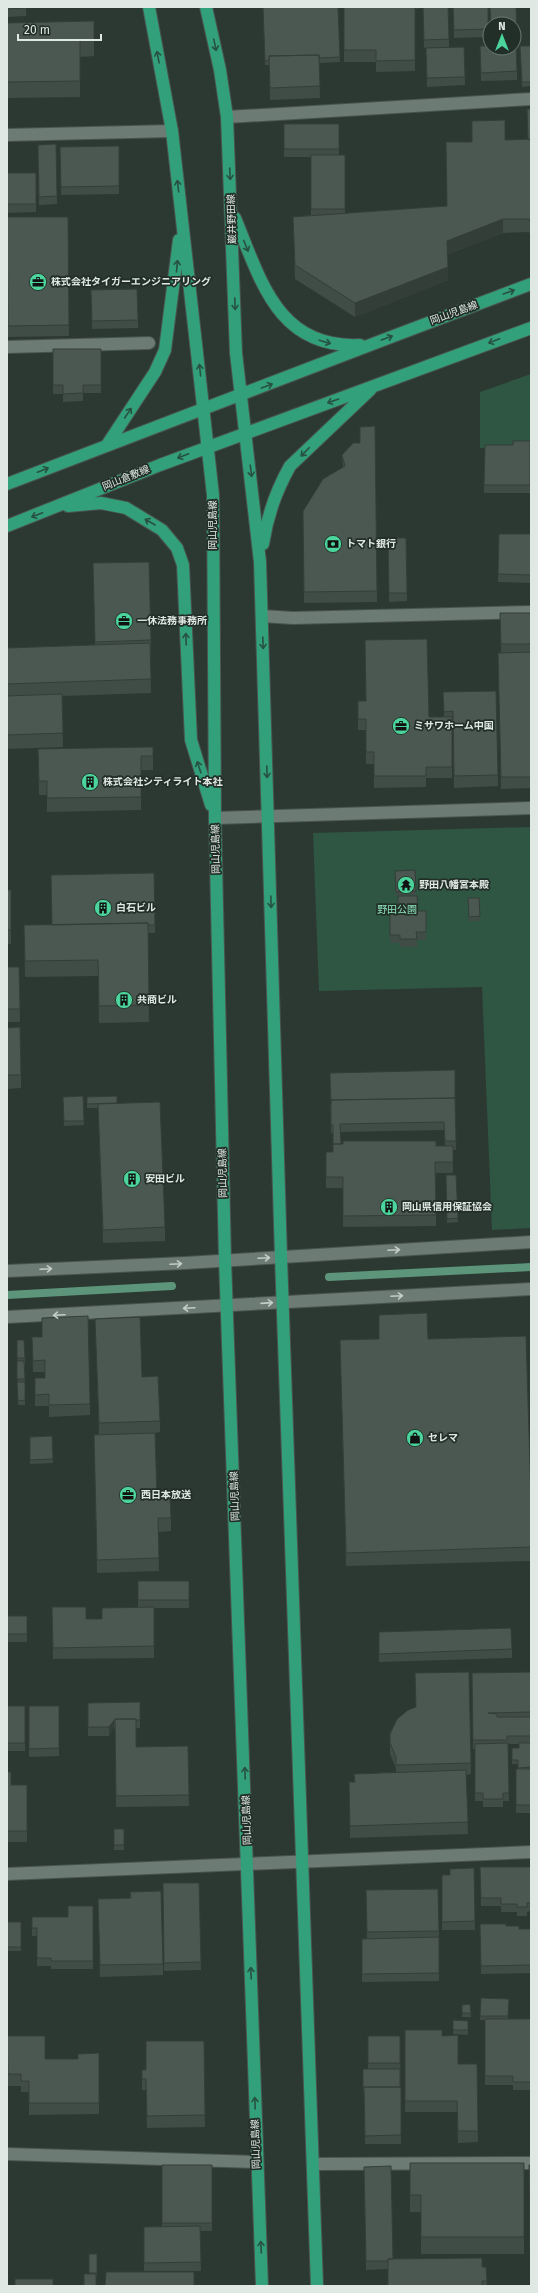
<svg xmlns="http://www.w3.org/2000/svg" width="538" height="2293" font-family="'Fira Sans','Noto Sans JP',sans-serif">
<rect width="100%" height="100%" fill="#2c3932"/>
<path fill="#2f5543" d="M531 374V448H480V392Z
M531 827V1228L492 1230 482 987 319 991 313 833Z"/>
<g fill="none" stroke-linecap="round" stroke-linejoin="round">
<path stroke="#5c9579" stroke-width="8" d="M329 1277 531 1267
M7 1295 172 1286"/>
<defs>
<path id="minor" d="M227 117 531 99
M7 135 172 131
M7 347 149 343
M262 616 293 618 531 612
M215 818 531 808
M7 1271 185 1263 531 1242
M7 1317 531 1289
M7 1874 531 1852
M7 2154 257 2162
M314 2164 531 2163"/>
<path id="major" d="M149 7 172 131 213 495 215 818 225 1260 262 2286
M206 7 220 70 227 117 236 353 260 562 281 1257 317 2286
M235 218C261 281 278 349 360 345
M107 445 155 372 165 350 179 240
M7 484C181 417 356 350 531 284
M68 506 101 503 126 508 162 530 177 548 183 565 191 740 211 805
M7 526 160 465 531 328
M263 544C267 517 276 491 290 466L370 390"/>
</defs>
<use href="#minor" stroke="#49544e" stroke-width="14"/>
<use href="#major" stroke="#49544e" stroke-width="14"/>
<use href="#minor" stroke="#6c7b73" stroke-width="12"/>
<use href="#major" stroke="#32a07b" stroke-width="12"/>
</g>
<path fill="#404c46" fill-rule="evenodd" d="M7 7 26 8V16L7 17Z
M263 7H338L340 62 319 63 320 98 270 100 269 65H265Z
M344 7H421V8L415 9V71L376 72V62H344Z
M423 7 449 39V47L424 48Z
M453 7 488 29V37L454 38Z
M94 21V56L80 57V97L7 98V23Z
M514 24 517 34V42H514Z
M480 46 517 71V80L481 81Z
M520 46H531V86L522 87Z
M426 48 465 77V85L427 87Z
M531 109V238L529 232 503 233 448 254V280L355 317 295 279 293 217 311 215V157H284V124H339V155H345V213L447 206 472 142 505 140H528Z
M56 144 57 204 39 205 38 145Z
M119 146V194L61 195 60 147Z
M7 173 36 204V212L7 213Z
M68 217 69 336 8 337 7 270Z
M91 290 138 320V328L92 329Z
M53 349H101V393H83V401L63 402V394H53Z
M375 426 377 602 304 603 303 511 343 467 342 455 360 443Z
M530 441V493H484V485Z
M499 534H531V583L498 582Z
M388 538H406L407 601 389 602Z
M93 563 151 640V652H150L151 693 62 696 63 747 7 749V648L95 645Z
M500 613H531V788L501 789 498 664V653H501Z
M443 692 498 775V786L454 788 453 723H452V778H426V787L374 788V764H366V730H358V701L429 717H444Z
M153 747V770H141V810L47 812V795H39L38 749Z
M415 870 416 895 396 896 395 871Z
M7 890 11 930V944H7Z
M468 898H479L480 921H469Z
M390 911H426V940H417V947H400V943H390Z
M24 925H155V933H148L149 1022 99 1023 98 976 25 977Z
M7 967H19L20 1022H7Z
M7 1028 21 1075V1088L7 1089Z
M330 1073 455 1098 456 1150H453V1173H436V1226L343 1227V1188H326V1152H333V1133H331ZM444 1130 445 1146 341 1144 340 1132Z
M83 1096 84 1125 64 1126 63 1097Z
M87 1097 117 1103 165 1227V1241L103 1243 98 1108H87Z
M446 1175H456L458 1222 447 1223Z
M379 1315 428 1339 531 1500V1561L346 1566 340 1340 379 1339Z
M42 1318 90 1404V1415L49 1417V1406H35V1378H45V1372H33L32 1337H42Z
M95 1319 142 1377 160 1421V1432L155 1433 157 1497 171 1518V1531L158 1532 159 1571 97 1573 94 1435 99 1434Z
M17 1340 25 1358V1405H18Z
M52 1436 53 1463 30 1464V1437Z
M138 1581H189V1608H154V1658L53 1659 52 1607 86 1619H102L138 1607Z
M7 1616H27V1642H7Z
M379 1640 512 1649V1658L379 1662Z
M469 1672 471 1774 466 1775 468 1834 350 1838 349 1782H354V1774L396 1772V1768L390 1754V1743L416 1707Z
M531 1672V1813H516V1769H518V1764H512V1748H519V1744H508L509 1801H503V1807H483V1801H475V1749H473L472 1673Z
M88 1703 140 1720V1728H136V1747L188 1746 189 1806 116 1807 115 1728H114L109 1736H88Z
M7 1706 25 1743V1751H7Z
M29 1706 59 1748V1756L29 1757Z
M7 1772 11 1785H27V1842H7Z
M114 1829H124V1850H114Z
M480 1867H531V1911L527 1912V1916H517V1912H501V1906H481Z
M442 1875 475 1921V1930H442Z
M163 1883H199L201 1970 164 1971Z
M366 1890 439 1931V1981L362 1982V1939H367Z
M130 1892 163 1964V1975L100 1977 98 1899 130 1898Z
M93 1906V1969H51V1966H37V1936H32V1917H68Z
M7 1922H21V1951H7Z
M480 1924 506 1926 519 1929H531V1973L481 1974Z
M481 1998 509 1999 508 2019H531V2090H513V2085H485V2020H480Z
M470 2004 471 2017H462V2005Z
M453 2020 468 2021V2035L453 2034Z
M405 2030 442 2036 458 2064H477L478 2142 458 2143 457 2112H405Z
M7 2036 45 2059H78L99 2053V2114L29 2115V2092H21V2086H8Z
M368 2036H400L401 2144H365L364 2093 363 2092V2069H368Z
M204 2041 205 2127 147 2128 146 2090H142V2070H146Z
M410 2163H524V2254H421V2212H410Z
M162 2165H212V2231H200L201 2271H144V2227H162Z
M531 2165V2262H530L529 2174Z
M364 2167 393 2259 486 2267 487 2286H388V2269L366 2270Z
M89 2254H97V2277L89 2274Z"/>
<path fill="#343e39" d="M503 219V233L447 254V241Z
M448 267V280L355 317V303Z
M114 1720V1728L109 1736V1727Z"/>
<path fill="#4a5851" stroke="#343e39" d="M7 7H26V8L7 9Z
M263 7H338L340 57 319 58V55L269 56V60L265 61Z
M344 7H415V60L376 61V50H344Z
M423 7H448L449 39 424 40Z
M453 7H488V29L454 30Z
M490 7H516L517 34H514V24H491Z
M94 21V40H80V81L7 82V23Z
M514 45H516L517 71 481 73 480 46H490V48H514Z
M520 46H531V82H522Z
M464 47 465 77 427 78 426 48Z
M319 55 320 86 270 88 269 56Z
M527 109H531V139L528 140Z
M505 120V140L531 139V224L529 219H503L447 241 448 267 355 303 295 265 293 217 447 206 446 142H472V121Z
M284 124H339V149H284Z
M56 144 57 196 39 197 38 145Z
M119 146V186L61 187 60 147Z
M311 155H345V209H311Z
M7 173H36V204H7Z
M7 217H68L69 325 8 326Z
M137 289 138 320 92 321 91 290Z
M53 349H101V385H83V393L63 394V385H53Z
M375 426 377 591 304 592 303 511 323 479 345 466 342 455 353 443H360V427Z
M513 441H530V485H484L485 445H513Z
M499 534H531V575L498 574Z
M388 538H406L407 593H389Z
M149 562 151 640 95 642 93 563Z
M500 613H531V644H501Z
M427 639 429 717H452V767H426V776H374V752H366V719H358V701H366L365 640Z
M150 643 151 679 7 684V648Z
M531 652V777H501L498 653Z
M496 691 498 775 454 776 453 711 444 712 443 692Z
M62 694 63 733 7 735V696Z
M153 747V756H141V797L47 798V781H39L38 749Z
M415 870 416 891 396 892 395 871Z
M154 873 155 925H148V923L52 925 51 875Z
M7 890H11V930H7Z
M398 896H417L418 911H426V932H416L417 939H400V935H390V911H398Z
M468 898H479L480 916 469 917Z
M148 923 149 1005 99 1006 98 960 25 961 24 925Z
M7 967H19L20 1009H7Z
M20 1027 21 1075H7V1028Z
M455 1070V1098L331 1100V1104L330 1073Z
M83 1096 84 1121H64L63 1097Z
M117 1096V1103L87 1104V1097Z
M455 1098 456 1141H445L444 1122 340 1124 341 1144H333V1125H331V1100Z
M160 1102 165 1227 103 1230 98 1104Z
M343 1141H436V1146H453V1162H435L436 1215 343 1216V1177H326V1152H333V1144H343Z
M446 1175H456L458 1218 447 1219Z
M427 1313 428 1339 526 1336 531 1500V1547L346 1553 340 1340 379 1339V1315Z
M88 1316 90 1404 49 1405V1394L35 1395V1378H45V1360L33 1361 32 1337H42V1318Z
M140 1317 142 1377 158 1376 160 1421 99 1423 95 1319Z
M17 1340H24L25 1358H17Z
M17 1361H24L25 1379H17Z
M17 1382H25V1400L18 1401Z
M155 1433 157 1497H170L171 1518H158L159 1558 97 1560 94 1435Z
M52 1436 53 1459 30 1460V1437Z
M138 1581H189V1600H138Z
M52 1607H86V1619H102V1608L154 1607V1646L53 1648Z
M7 1616H27V1634H7Z
M511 1628 512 1649 379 1654V1632Z
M469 1672 471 1763 396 1765V1757L390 1743V1734L397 1719 408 1710 416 1707 415 1673Z
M531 1672V1712L488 1713 497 1714V1717H531V1736H507V1740H473L472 1673Z
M140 1702V1720H136V1719H115L109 1727H88V1703Z
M7 1706H25V1743H7Z
M29 1706H59V1748L29 1749Z
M115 1719H136V1747L188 1746 189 1795 116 1796Z
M508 1743 509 1793H503V1799H483V1793H475V1744Z
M519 1743H531V1767L518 1768V1760H512V1748H519Z
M516 1769H531V1805H516Z
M466 1770 468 1822 350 1826 349 1782H355L354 1774Z
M7 1772H11V1785H27V1831H7Z
M114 1829H124V1845H114Z
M480 1867H531V1903H527V1907H517V1904H501V1898H481Z
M474 1868 475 1921 442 1922V1875H450V1869Z
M163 1883H199L201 1962 164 1963Z
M438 1889 439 1931 367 1932 366 1890Z
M161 1891 163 1964 100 1965 98 1899 131 1898 130 1892Z
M68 1906H93V1961H51V1958H37V1928H32V1917H68Z
M7 1922H21V1947H7Z
M480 1924H506V1926H519V1929H531V1965L481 1966Z
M439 1937V1973L362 1974V1939Z
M481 1998 509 1999 508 2016H480Z
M470 2004 471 2013H462V2005Z
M485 2019H531V2082H513V2076H485Z
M453 2020 468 2021V2030H453Z
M405 2030H442V2036L458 2035V2064H477L478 2131H458L457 2101H405Z
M7 2036H45V2059H78V2054L99 2053V2103H29V2081H21V2074H8Z
M368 2036H400V2063H368Z
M146 2041H204L205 2115 147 2116 146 2079H142V2070H146Z
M363 2069H400V2087H364V2088H363Z
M364 2087H401V2135L365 2136Z
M410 2163H524V2237H421V2195H410Z
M162 2165H212V2223H162Z
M529 2165H531V2254H530Z
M391 2166 393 2259H388V2261H366L364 2167Z
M200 2226 201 2262 144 2263V2227Z
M89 2254H97V2273H89Z
M482 2258V2267H486L487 2281H482V2286H388V2259Z
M106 2272H194V2286H105Z
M84 2274H96V2286H84Z
M15 2279H53V2286H15Z"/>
<defs><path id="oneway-shaft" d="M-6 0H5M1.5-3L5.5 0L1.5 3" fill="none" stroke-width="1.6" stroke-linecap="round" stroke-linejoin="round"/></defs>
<g stroke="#275141">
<use href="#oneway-shaft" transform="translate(215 45) rotate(78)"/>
<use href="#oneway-shaft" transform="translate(158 57) rotate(-101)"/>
<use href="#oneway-shaft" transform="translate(230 174) rotate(87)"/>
<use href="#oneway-shaft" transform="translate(178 186) rotate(-96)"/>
<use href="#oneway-shaft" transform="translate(246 246) rotate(68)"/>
<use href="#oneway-shaft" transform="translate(177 266) rotate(-85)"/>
<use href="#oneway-shaft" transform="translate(509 292) rotate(-20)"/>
<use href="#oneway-shaft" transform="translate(235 304) rotate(88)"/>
<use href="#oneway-shaft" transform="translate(387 338) rotate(-20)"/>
<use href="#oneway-shaft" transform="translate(494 341) rotate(159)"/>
<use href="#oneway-shaft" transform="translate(325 342) rotate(16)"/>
<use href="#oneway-shaft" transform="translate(200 370) rotate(-96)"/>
<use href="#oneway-shaft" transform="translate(267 386) rotate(-20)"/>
<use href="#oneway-shaft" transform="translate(333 401) rotate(161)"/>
<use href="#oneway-shaft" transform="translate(128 413) rotate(-56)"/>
<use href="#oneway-shaft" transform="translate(305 452) rotate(134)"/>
<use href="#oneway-shaft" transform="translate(183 456) rotate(159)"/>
<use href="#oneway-shaft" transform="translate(43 470) rotate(-21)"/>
<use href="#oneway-shaft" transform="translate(251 471) rotate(83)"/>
<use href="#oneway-shaft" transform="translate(37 515) rotate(159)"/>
<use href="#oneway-shaft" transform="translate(150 522) rotate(-150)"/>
<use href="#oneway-shaft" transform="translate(186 639) rotate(-92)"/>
<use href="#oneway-shaft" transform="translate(263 643) rotate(88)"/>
<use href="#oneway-shaft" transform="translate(199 767) rotate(-108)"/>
<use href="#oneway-shaft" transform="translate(267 772) rotate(88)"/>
<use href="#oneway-shaft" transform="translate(271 902) rotate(88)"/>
<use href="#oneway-shaft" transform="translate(245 1773) rotate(-92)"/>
<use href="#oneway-shaft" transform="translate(251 1973) rotate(-92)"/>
<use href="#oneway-shaft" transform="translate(255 2103) rotate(-92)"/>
<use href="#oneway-shaft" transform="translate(261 2247) rotate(-93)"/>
</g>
<g stroke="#c3cdc7">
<use href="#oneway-shaft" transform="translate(394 1250) rotate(-3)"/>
<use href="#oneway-shaft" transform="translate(264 1258) rotate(-3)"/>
<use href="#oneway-shaft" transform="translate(176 1264) rotate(-3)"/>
<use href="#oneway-shaft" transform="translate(46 1269) rotate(-3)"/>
<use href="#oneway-shaft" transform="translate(397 1296) rotate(-3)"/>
<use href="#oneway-shaft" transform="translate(267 1303) rotate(-4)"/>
<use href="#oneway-shaft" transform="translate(189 1308) rotate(177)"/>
<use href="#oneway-shaft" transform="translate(59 1315) rotate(177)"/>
</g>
<defs>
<symbol id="office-disc" viewBox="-11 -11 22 22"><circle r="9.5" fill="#4bd49b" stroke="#222f28"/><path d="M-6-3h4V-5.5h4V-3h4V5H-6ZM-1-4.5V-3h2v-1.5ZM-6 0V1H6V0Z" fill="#111"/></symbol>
<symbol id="bank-disc" viewBox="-11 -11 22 22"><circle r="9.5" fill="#4bd49b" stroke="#222f28"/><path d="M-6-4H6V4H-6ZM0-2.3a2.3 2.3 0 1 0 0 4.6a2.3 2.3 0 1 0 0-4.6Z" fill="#111"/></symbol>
<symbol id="building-disc" viewBox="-11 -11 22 22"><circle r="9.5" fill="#4bd49b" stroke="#222f28"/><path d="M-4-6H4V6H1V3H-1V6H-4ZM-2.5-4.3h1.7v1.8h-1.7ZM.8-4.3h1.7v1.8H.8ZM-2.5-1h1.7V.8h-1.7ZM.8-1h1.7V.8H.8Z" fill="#111"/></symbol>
<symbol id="temple-disc" viewBox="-11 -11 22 22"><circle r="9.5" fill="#4bd49b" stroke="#222f28"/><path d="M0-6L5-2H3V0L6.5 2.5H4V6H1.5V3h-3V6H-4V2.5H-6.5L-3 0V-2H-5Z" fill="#111"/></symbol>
<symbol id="shop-disc" viewBox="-11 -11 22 22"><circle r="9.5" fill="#4bd49b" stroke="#222f28"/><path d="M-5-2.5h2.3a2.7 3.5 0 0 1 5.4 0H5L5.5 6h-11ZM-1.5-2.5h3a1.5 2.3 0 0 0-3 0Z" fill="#111"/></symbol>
</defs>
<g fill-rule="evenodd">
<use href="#office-disc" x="28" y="272" width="20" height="20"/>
<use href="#bank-disc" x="323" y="534" width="20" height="20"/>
<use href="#office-disc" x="114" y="611" width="20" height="20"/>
<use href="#office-disc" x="391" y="716" width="20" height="20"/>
<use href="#building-disc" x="80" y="772" width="20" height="20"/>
<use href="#temple-disc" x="396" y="875" width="20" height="20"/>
<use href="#building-disc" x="93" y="898" width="20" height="20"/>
<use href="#building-disc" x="114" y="990" width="20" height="20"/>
<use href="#building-disc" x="122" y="1169" width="20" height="20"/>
<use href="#building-disc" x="379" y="1197" width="20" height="20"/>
<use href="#shop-disc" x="405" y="1428" width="20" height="20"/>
<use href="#office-disc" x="118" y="1485" width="20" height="20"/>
</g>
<g text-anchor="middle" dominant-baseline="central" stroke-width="3.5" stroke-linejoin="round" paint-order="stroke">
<g font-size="10" fill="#e0e8e3" stroke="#222f28">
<text transform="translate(232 219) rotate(-92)">巌井野田線</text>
<text transform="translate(454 313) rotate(-20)">岡山児島線</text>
<text transform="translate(126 478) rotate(-22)">岡山倉敷線</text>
<text transform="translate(213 525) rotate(-90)">岡山児島線</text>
<text transform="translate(216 849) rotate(-91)">岡山児島線</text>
<text transform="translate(223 1173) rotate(-91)">岡山児島線</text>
<text transform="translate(235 1496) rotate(-92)">岡山児島線</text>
<text transform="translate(247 1820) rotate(-92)">岡山児島線</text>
<text transform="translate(256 2144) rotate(-92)">岡山児島線</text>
</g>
<g font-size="10" font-weight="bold" fill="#e0e8e3" stroke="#222f28" text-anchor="start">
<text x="51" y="282">株式会社タイガーエンジニアリング</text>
<text x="346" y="544">トマト銀行</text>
<text x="137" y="621">一休法務事務所</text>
<text x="414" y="726">ミサワホーム中国</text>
<text x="103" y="782">株式会社シティライト本社</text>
<text x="419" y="885">野田八幡宮本殿</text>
<text x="116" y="908">白石ビル</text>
<text x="137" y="1000">共商ビル</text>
<text x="145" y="1179">安田ビル</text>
<text x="402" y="1207">岡山県信用保証協会</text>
<text x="428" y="1438">セレマ</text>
<text x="141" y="1495">西日本放送</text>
</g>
<g font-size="10" fill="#8ee4bb" stroke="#222f28">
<text x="397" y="910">野田公園</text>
</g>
</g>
<rect width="538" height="2293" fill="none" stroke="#e0e8e3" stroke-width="16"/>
<g transform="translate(502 36)"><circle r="19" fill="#222f28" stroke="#6e7973"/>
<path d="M0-3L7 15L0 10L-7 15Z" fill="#4bd49b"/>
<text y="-6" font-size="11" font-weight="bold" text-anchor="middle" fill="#e0e8e3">N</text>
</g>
<path d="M18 34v6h83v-6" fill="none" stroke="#e0e8e3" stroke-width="2"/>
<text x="24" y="34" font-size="12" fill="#e0e8e3" stroke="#222f28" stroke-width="3" paint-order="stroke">20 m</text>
</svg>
